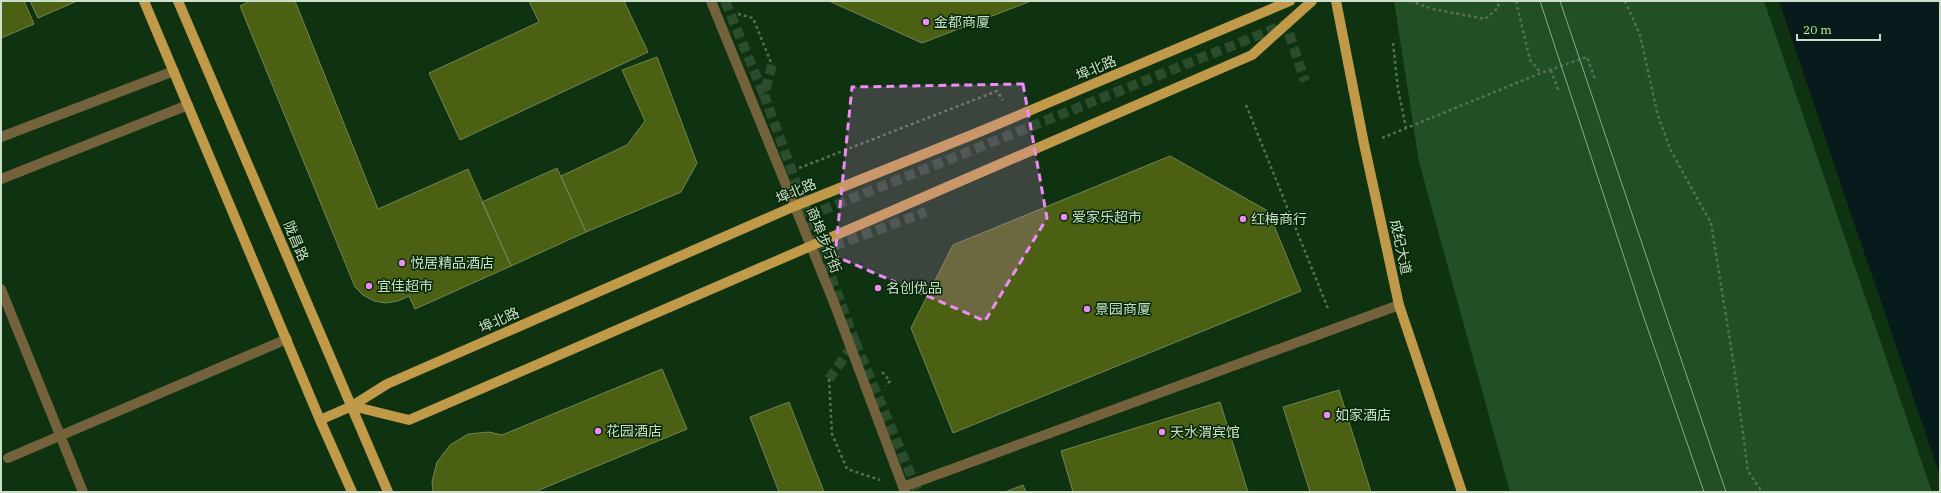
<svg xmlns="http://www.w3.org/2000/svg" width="1941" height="493" font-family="'IBM Plex Serif','Noto Sans SC',serif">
<rect width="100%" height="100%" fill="#0f3211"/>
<path fill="#224f24" d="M1394 1H1764L1932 492H1510L1419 162Z"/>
<path fill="#071a1c" d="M1779 1H1940V476Z"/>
<path fill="#4b6013" stroke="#738455" d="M1 1H24L34 24 1 38Z
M30 1H77L38 18Z
M250 1H295L378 209 468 169 511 266 415 309 409 296 398 301 386 303 374 301 363 295 355 287 240 6Z
M529 1H624L648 52 460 140 429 73 539 22Z
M829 1H1031L922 43Z
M657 57 697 163 681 192 586 232 561 176 627 145 645 121 622 70Z
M1170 156 1268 211 1301 291 953 433 911 328 953 245Z
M557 168 586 232 511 266 482 202Z
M662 369 687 429 539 490 538 492H433L432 482 437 462 450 445 468 434 489 432 502 435Z
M1339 390 1371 492H1310L1283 407Z
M789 402 824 492H779L750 417Z
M1220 402 1248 492H1073L1061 451Z
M1023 485 1026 492H1005Z"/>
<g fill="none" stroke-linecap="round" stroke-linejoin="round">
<path stroke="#2b4c2d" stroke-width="10" stroke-dasharray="10 5" stroke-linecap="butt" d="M725 1 764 95
M772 65 764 95 855 342 829 379
M808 216 1286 24 1305 81
M820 251 926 212
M855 342 918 492"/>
<path stroke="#537154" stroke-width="2.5" stroke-dasharray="3 3" stroke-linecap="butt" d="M1410 1 1433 9 1485 19 1499 7 1497 1
M1516 1 1530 60 1541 73
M1625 1 1640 35 1658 116 1671 151 1711 223 1734 366 1748 471 1762 492
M738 14 753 18 772 65
M1393 43 1398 89 1406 128
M1551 70 1559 92
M1246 105 1329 311
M1382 138 1541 73 1587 57 1595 79
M799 168 997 91 1003 100
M882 372 890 381 886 386
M829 379 832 434 847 469 880 480"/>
<path stroke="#74623d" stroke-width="10" d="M711 1 833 300 905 492
M1 137 174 71
M1 179 188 105
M1 289 83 492
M8 458 287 339
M903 487 1399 305"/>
<path stroke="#c09a48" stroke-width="10" d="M144 1 320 420 352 492
M178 1 388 492
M1336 1 1364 144 1399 305 1462 492
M352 406 409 420 1252 55 1312 1
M320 420 352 406 387 384 795 206 979 132 1290 1"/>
<path stroke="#90a890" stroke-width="1" d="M1540 1 1643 315 1704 492
M1560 1 1726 492"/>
</g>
<path fill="#ef8bf7" fill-opacity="0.2" stroke="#ef8bf7" stroke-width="3" stroke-dasharray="8 5" stroke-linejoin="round" d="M1023 84 1047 218 985 321 835 256 852 87Z"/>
<g fill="#ef8bf7" stroke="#052707" stroke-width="1.5">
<circle cx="926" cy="22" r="4"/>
<circle cx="1064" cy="217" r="4"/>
<circle cx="1243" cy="219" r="4"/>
<circle cx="402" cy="263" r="4"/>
<circle cx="369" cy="286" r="4"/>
<circle cx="878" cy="288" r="4"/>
<circle cx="1087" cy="309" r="4"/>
<circle cx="1327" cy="415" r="4"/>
<circle cx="598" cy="431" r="4"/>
<circle cx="1162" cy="432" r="4"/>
</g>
<g text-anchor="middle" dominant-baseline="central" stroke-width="3" stroke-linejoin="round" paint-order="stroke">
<g font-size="14" fill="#ccdfcb" stroke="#052707" text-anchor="start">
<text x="934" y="22">金都商厦</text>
<text x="1072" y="217">爱家乐超市</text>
<text x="1251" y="219">红梅商行</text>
<text x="410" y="263">悦居精品酒店</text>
<text x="377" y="286">宜佳超市</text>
<text x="886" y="288">名创优品</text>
<text x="1095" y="309">景园商厦</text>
<text x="1335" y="415">如家酒店</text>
<text x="606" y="431">花园酒店</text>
<text x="1170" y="432">天水渭宾馆</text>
</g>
<g font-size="14" fill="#ccdfcb" stroke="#052707">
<text transform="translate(1096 68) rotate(-23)">埠北路</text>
<text transform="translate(796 191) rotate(-23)">埠北路</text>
<text transform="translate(824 240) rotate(68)">商埠步行街</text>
<text transform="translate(296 241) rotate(67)">陇昌路</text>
<text transform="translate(1401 247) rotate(78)">成纪大道</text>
<text transform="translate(499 320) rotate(-24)">埠北路</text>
</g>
</g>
<rect width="1941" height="493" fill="none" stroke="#ccdfcb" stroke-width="4"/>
<path d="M1797 34v6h83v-6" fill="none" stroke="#ccdfcb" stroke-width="2"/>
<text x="1803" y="34" font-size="12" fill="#ccdfcb" stroke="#052707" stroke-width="3" paint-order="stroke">20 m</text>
</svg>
